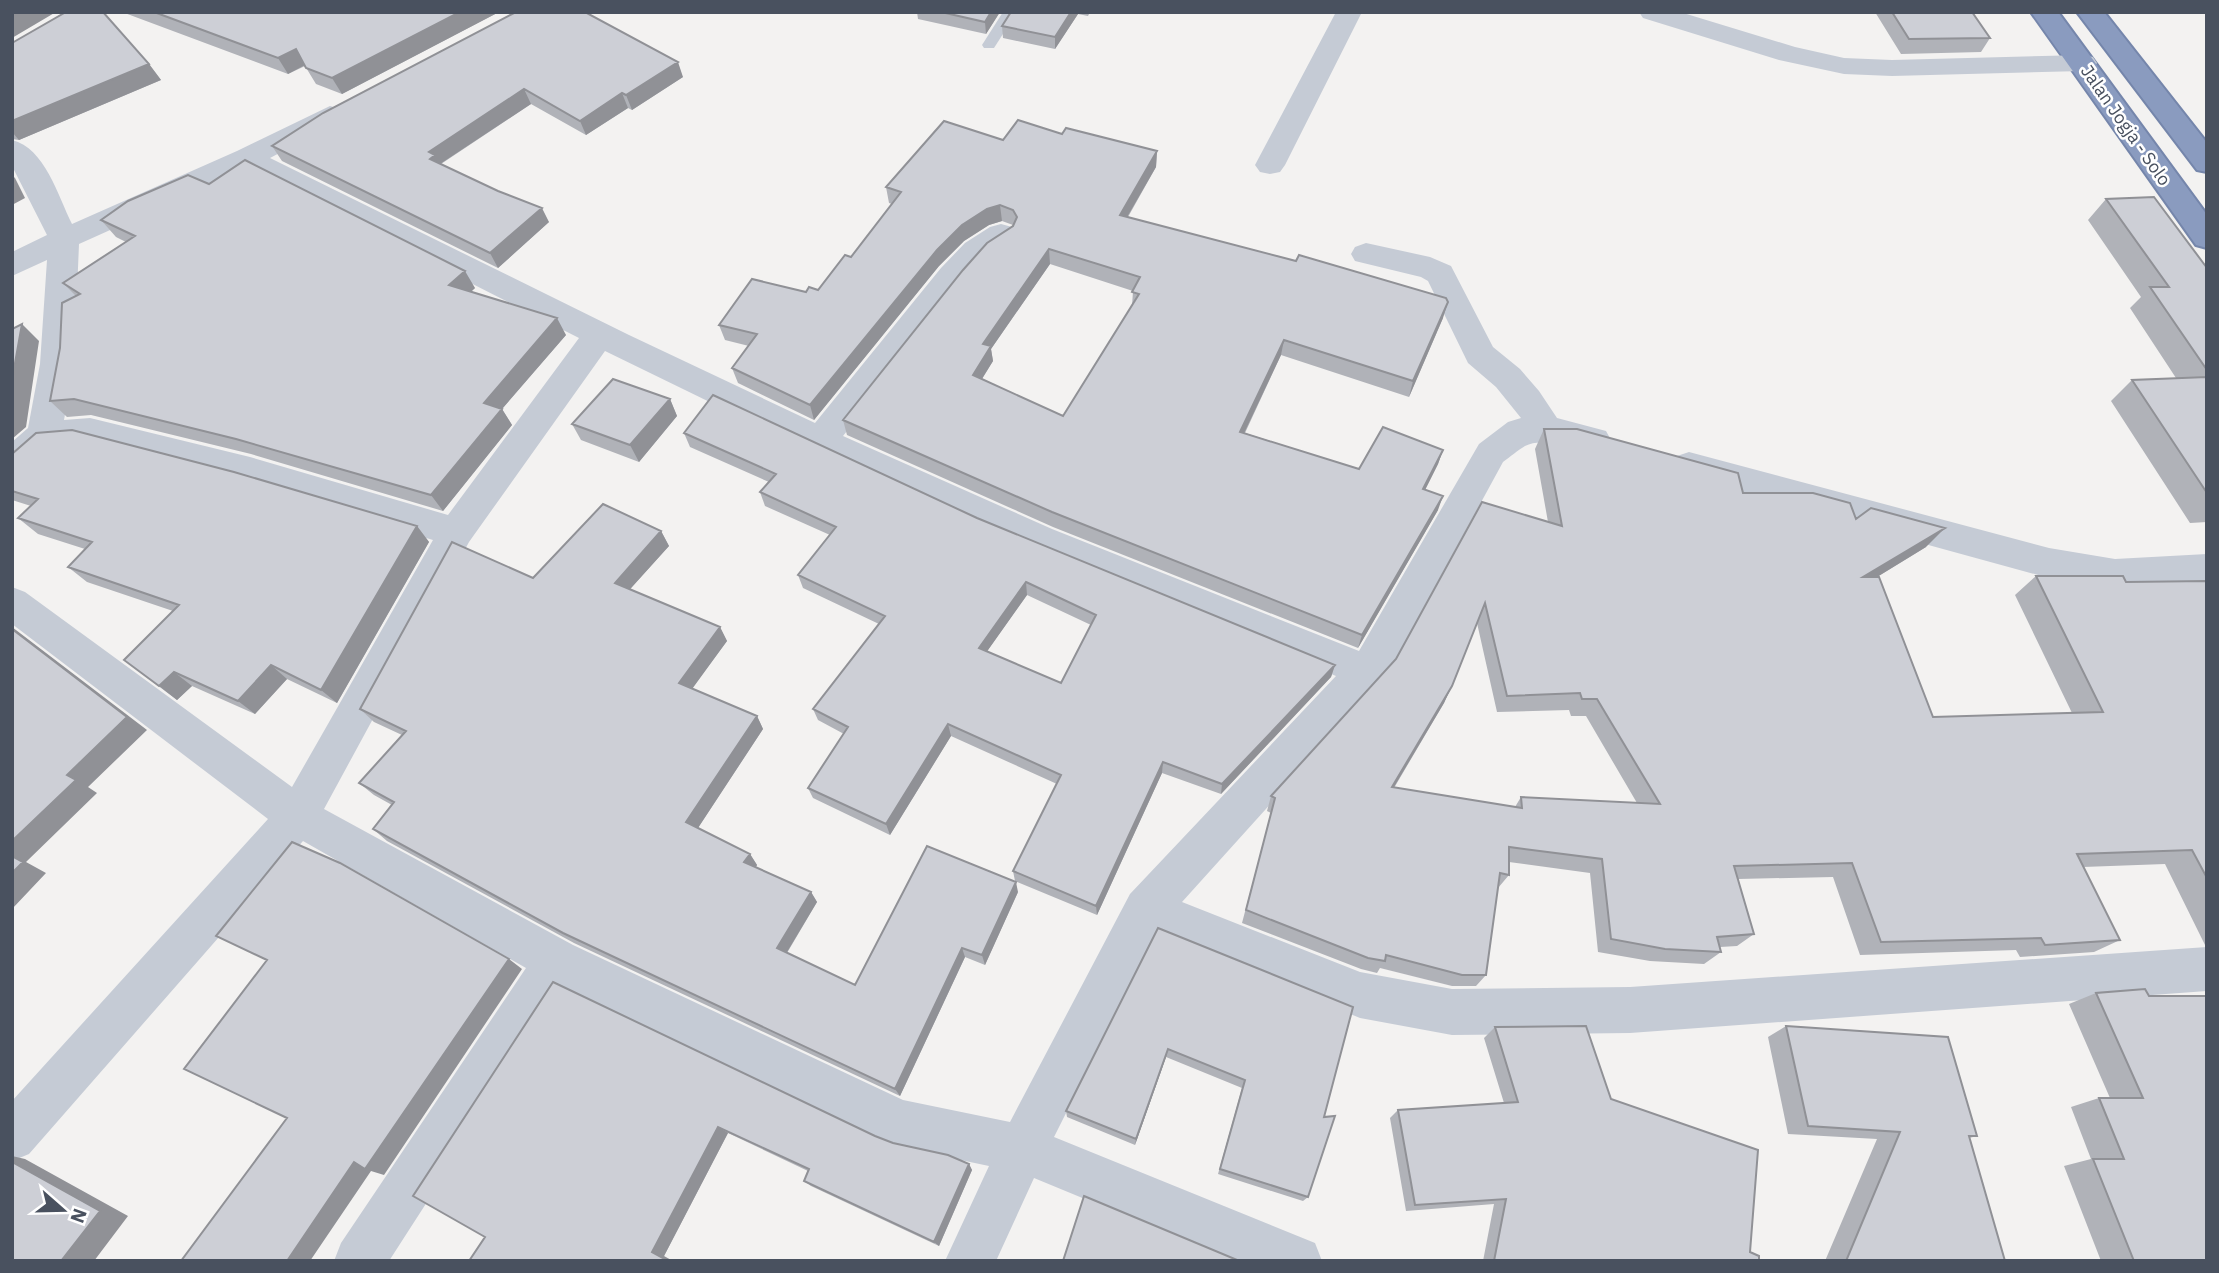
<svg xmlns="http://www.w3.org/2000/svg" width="2219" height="1273" font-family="'IBM Plex Sans',sans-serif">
<rect width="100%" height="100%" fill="#f3f2f1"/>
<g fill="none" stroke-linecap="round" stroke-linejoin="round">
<defs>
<path id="highway" d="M2031 12H2058L2207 215V248L2196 245Z
M2077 12H2104L2207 143V172L2197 170Z"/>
</defs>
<use href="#highway" stroke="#7586ab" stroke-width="4"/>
<path fill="#c5cbd5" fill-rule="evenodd" d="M1003 12H1017L994 48H984L982 45Z"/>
<path fill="#c5cbd5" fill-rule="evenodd" d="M1336 12H1362L1285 165 1280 172 1270 174 1260 172 1255 165Z
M1639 12H1680L1795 47 1844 58 1892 60 2083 55 2093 57 2097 63 2093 69 2083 71 1892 76 1844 74 1779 60 1643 18Z
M330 106 340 109 344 115 340 121 270 158 629 335 815 423 941 268 965 243 990 227 1001 224 1012 227 1016 234 1012 241 987 257 963 284 843 436 1052 529 1359 651 1479 444 1508 422 1521 418 1496 387 1468 363 1428 281 1421 277 1355 261 1351 254 1355 247 1366 243 1430 257 1451 266 1493 347 1520 369 1539 391 1557 418 1606 431 1611 440 1606 449C1581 457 1548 434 1525 446 1518 450 1510 457 1503 462L1387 675 1182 902 1360 972 1452 989 1630 987 2207 947V991L1630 1033 1452 1035 1360 1018 1156 934 1054 1137 1315 1243 1322 1261H1235L1034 1178 996 1261H945L989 1166 899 1147 882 1140 565 988 389 1261H334L341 1243 526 968 303 841 29 1154 12 1161V1101L268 819 12 624V587L25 592 292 787 433 540 250 485 90 444 53 447 24 473 12 476V442L28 428 40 364 47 260 12 276V252L47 235 12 166V140C45 148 58 196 72 224L237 151ZM246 169 579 338 448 515 250 457 90 418 64 420 74 364 79 244ZM605 351 808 450 980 529 1336 676 1130 894 1010 1122 903 1100 573 945 324 809 469 542Z
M1689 452 2049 548 2115 559 2207 554V584L2115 589 2049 578 1677 476 1671 466 1677 456Z"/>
<use href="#highway" fill="#8a9bbf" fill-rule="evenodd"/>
</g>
<path fill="#b0b2b8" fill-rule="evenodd" d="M122 12H499L342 94 316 84 305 66 288 74Z
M516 12 683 77 632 110 628 108 586 135 531 104 441 164 549 222 498 268 282 161 272 146Z
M917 12H1000L986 34 918 19Z
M1011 12H1090L1088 16 1078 14 1055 49 1003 38 1002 26Z
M1875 12H1972L1990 38 1981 52 1901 54Z
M12 43 149 64 161 80 19 140 12 139Z
M1062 134 1157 151 1156 167 1128 217 1443 318 1409 397 1281 355 1245 433 1359 469 1443 450 1438 464 1425 490 1438 510 1358 648 1053 527 847 435 843 420 1013 225 1002 221 989 225 964 241 939 266 814 420 738 383 732 368 749 346 725 340 719 325 806 292 818 290 851 257 892 204 889 203 886 187 1003 140ZM1050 264 1133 291 1132 306 1063 416 982 379 993 361 991 349Z
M209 184 475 288 471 292 566 335 502 409 512 425 443 511 251 454 91 415 67 417 50 401 76 296 63 283 126 242 116 237 101 220Z
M2106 199 2207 268V522L2190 523 2111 401 2132 380 2176 378 2130 308 2141 297 2088 220Z
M670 399 677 416 639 462 581 440 572 424Z
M1544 429 1743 493 1856 519 1926 547 1877 577 1933 717 2072 713 2015 595 2036 576 2126 582 2207 581V945H2205L2165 864 2083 867 2120 940 2094 952 2020 957 2016 950 1860 955 1833 877 1738 879 1754 934 1737 946 1720 947 1721 952 1704 964 1650 961 1598 952 1590 873 1509 862V875L1498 888 1486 975 1476 986H1452L1380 968 1377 973 1361 969 1242 923 1271 813 1267 811 1271 796 1548 522 1535 449ZM1477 623 1497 712 1569 710 1571 716H1586L1637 803 1521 797 1515 807 1394 788 1444 703Z
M684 433 977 518 1335 665 1331 677 1221 794 1162 773 1097 915 1015 881 1013 871 1057 784 951 736 890 835 813 798 808 788 844 734 818 720 813 709 879 624 803 588 798 575 830 535 765 506 760 492 769 482 690 447ZM1027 595 1091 625 1061 683 987 651Z
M12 454 417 526 429 542 337 703 287 679 255 714 192 686 177 700 124 660 173 611 87 582 68 567 85 549 38 534 18 518 31 506 12 500Z
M661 531 669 546 630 589 720 627 727 641 692 688 757 716 763 729 698 828 750 854 757 865 756 867 811 892 817 902 787 953 855 985 1018 892 985 965 965 957 900 1096 574 943 387 841 373 829 392 805 374 795 359 783 402 735 374 722 360 709 533 578Z
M1158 928 1324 1117 1308 1197 1303 1201 1218 1174 1242 1088 1166 1057 1135 1145 1067 1117 1066 1111Z
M553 982 875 1136 893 1143 969 1164 972 1170 939 1246 811 1186 804 1181 808 1171 728 1133 664 1256 485 1237Z
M2096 993 2149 996 2207 1261H2101L2064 1166 2091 1159 2071 1107 2099 1098H2110L2069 1004Z
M1786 1026 1977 1136 1969 1138 2005 1261H1825L1877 1139 1788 1134 1768 1037Z
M1495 1027 1611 1099 1750 1252 1759 1261H1483L1494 1204 1406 1211 1390 1118 1398 1110 1504 1103 1484 1038Z"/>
<path fill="#909196" d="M16 12H56L12 38V14Z
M460 12H499L342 94 332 78Z
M991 12H1000L986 34 985 22Z
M1071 12H1078V14L1055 49V37Z
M296 49 305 65 288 74 278 58Z
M678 62 683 77 632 110 626 95Z
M149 64 161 80 19 140 12 132V121Z
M524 89 531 104 440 164 430 159 429 152Z
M622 93 628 108 586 135 580 121Z
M1157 151 1156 167 1119 231 1120 215Z
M12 175 15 178 25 198 12 205Z
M1000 205 1002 221 989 225 964 241 939 266 814 420 810 405 937 250 962 225 987 209Z
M542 208 549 222 498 268 490 253Z
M1049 249 1050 264 991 349 993 361 975 390 973 375 983 344Z
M465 271 475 288 459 302 449 285Z
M1448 302 1443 318 1409 397 1413 381Z
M557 318 566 335 502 409 512 425 443 511 431 495 484 403Z
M22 324 39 341 26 427 12 439V380Z
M1284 340 1281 355 1238 446 1240 432Z
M670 399 677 416 639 462 630 445Z
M1443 450 1438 464 1418 504 1423 489Z
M1443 496 1438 510 1358 648 1362 635Z
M417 526 429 542 337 703 321 690Z
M1945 528 1926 547 1846 596 1863 577Z
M661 531 669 546 623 597 615 583Z
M1026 582 1027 595 981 660 979 648Z
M12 627 147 730 88 787 97 793 26 862 46 873 12 909V841L67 775Z
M720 627 727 641 687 696 679 683Z
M271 665 287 679 255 714 238 701Z
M1335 665 1331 677 1221 794 1222 784Z
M174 672 192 686 177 700 159 686Z
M1452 686 1444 703 1385 802 1392 787Z
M757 716 763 729 694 834 686 822Z
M948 724 951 736 890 835 886 824Z
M1163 762 1162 773 1097 915 1096 906Z
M750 854 757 865 752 873 744 862Z
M1016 882 1018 892 985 965 982 955Z
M811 892 817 902 784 957 777 948Z
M962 948 965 957 900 1096 895 1089Z
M509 959 522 969 384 1175 371 1171 310 1261H287L354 1162Z
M1168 1049 1166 1057 1135 1145 1136 1139Z
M718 1127 728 1133 664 1256 673 1261H668L652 1252Z
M12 1156 25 1159 128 1216 94 1261H61L12 1162Z
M969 1164 972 1170 939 1246 934 1242Z"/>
<path fill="#cdcfd6" stroke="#909196" stroke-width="2" fill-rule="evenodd" d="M66 12H103L149 64 12 121V43Z
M154 12H460L332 78 306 68 296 49 278 58Z
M516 12H585L678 62 626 95 622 93 580 121 524 89 429 152 435 155 430 159 498 191 542 208 490 253 272 146 323 113Z
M941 12H991L985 22Z
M1011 12H1071L1055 37 1002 26Z
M1892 12H1972L1990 38 1909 39Z
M1018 120 1062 134 1066 128 1157 151 1120 215 1296 261 1299 255 1446 298 1448 302 1413 381 1284 340 1240 432 1359 469 1383 427 1443 450 1423 489 1443 496 1362 635 1052 512 843 420 963 270 987 243 1013 226 1017 217 1013 210 1000 205 987 209 962 225 937 250 810 405 732 368 757 334 719 325 752 279 806 292 809 287 818 290 845 255 851 257 901 192 886 187 944 121 1003 140ZM1049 249 1140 277 1132 292 1139 294 1063 416 973 375 991 346 983 344Z
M245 160 465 271 449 285 557 318 484 403 502 409 431 495 236 439 74 399 50 401 60 348 62 303 80 294 63 283 135 236 101 220 128 201 188 175 209 184Z
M2154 197 2207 268V370L2150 287H2169L2106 199Z
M22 324 12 380V329Z
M2207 377V493L2132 380Z
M613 379 670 399 630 445 572 424Z
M713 395 977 518 1335 665 1222 784 1163 762 1096 906 1013 871 1061 775 948 724 886 824 808 788 848 727 813 709 885 616 798 575 836 527 760 492 776 474 684 433ZM1026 582 1096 615 1061 683 979 648Z
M1544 429H1577L1738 473 1743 493H1813L1850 503 1856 519 1871 508 1945 528 1863 577H1879L1933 717 2103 712 2036 576H2123L2126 582 2207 581V878L2192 850 2077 854 2120 940 2045 945 2041 938 1881 942 1852 863 1734 866 1754 934 1717 937 1721 952 1665 949 1611 939 1602 859 1509 847V875L1500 873 1486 975H1462L1386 955 1385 961 1368 958 1246 910 1275 798 1271 796 1396 659 1482 502 1562 526ZM1485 603 1507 696 1580 693 1582 699H1597L1660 804 1521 797 1522 808 1392 787 1452 686Z
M72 430 234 472 417 526 321 690 271 665 238 701 174 672 159 686 124 660 179 605 68 567 92 542 18 518 38 499 12 491V454L36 433Z
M603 504 661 531 615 583 720 627 679 683 757 716 686 822 750 854 744 862 811 892 777 948 855 985 927 846 1016 882 982 955 962 948 895 1089 563 933 373 829 394 802 359 783 406 731 360 709 452 542 533 578Z
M12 629 127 717 67 775 76 780 12 841Z
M292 842 340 863 509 959 365 1169 354 1162 287 1261H181L287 1118 184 1069 267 960 216 936Z
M12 856 23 862 12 873Z
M1158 928 1353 1007 1324 1117 1335 1116 1308 1197 1220 1169 1245 1080 1168 1049 1136 1139 1066 1111Z
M553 982 875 1136 893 1143 948 1155 969 1164 934 1242 804 1181 809 1169 718 1127 652 1252 668 1261H469L485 1237 413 1196Z
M2145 989 2149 996H2207V1261H2134L2093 1159H2124L2099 1098H2143L2096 993Z
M1586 1026 1611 1099 1758 1150 1750 1252 1759 1256V1261H1494L1506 1199 1415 1205 1398 1110 1518 1102 1495 1027Z
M1786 1026 1948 1037 1977 1136H1969L2005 1261H1846L1900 1132 1808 1126Z
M12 1162 100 1211 61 1261H12Z
M1084 1196 1237 1260 1254 1261H1063Z"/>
<g text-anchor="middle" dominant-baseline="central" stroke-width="5" stroke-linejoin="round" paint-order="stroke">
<g font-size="18" fill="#49515f" stroke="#fff">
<text transform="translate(2126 125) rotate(55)">Jalan Jogja - Solo</text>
</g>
</g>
<rect width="2219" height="1273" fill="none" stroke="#49515f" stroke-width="28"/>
<g transform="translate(63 1210) rotate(110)" stroke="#ffffff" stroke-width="5" paint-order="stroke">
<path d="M0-5L12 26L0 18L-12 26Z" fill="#49515f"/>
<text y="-10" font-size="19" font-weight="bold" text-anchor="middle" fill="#49515f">N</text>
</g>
</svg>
